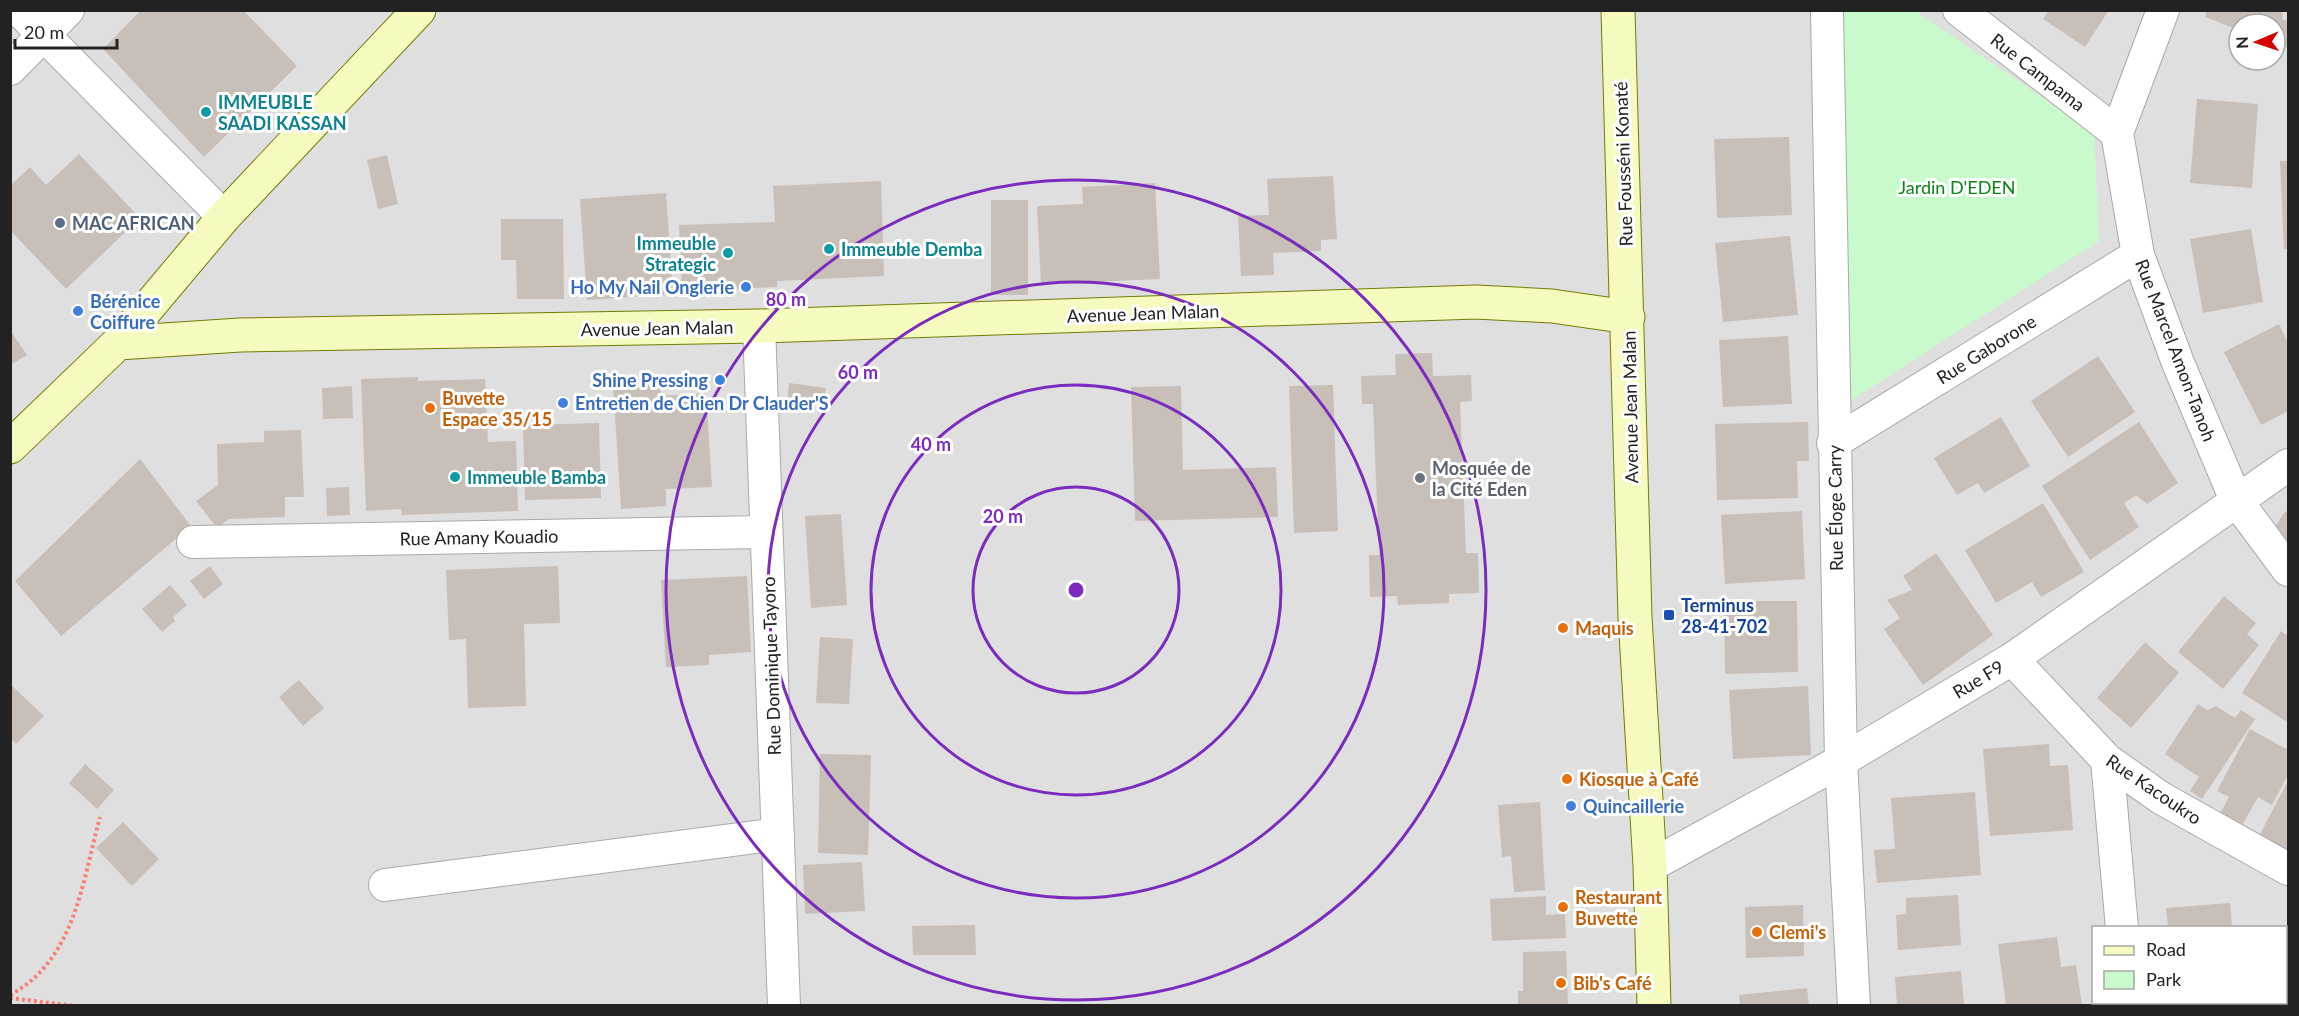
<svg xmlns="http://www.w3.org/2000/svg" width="2299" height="1016" font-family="Lato,sans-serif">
<rect width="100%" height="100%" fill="#f2efe9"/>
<path fill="#e0dfdf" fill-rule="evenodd" d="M10 11H2288V1005H11ZM2239 24H2275V60H2239ZM2094 928H2286V1002H2094Z"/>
<path fill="#c8facc" d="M1825 11H1915L2094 133 2099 241 1842 406Z"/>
<path fill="#c7bfb8" d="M141 10H243L297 66 204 157 103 49Z
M2049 10H2109L2085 47 2043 19Z
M2207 10H2283L2282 19 2288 21V48L2275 43V24H2239V30L2205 17Z
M2197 99 2258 104 2252 188 2190 183Z
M1789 137 1792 215 1717 218 1714 139Z
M79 154 140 218 66 289 10 230V186L30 167 46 185Z
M387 155 398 204 378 209 367 160Z
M2280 161H2288V249H2284Z
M1333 176 1337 239 1321 240V251L1273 253 1274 275 1241 276 1238 216 1269 215 1267 179Z
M881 181 884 276 777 281V287L682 291 679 225 775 222 773 186Z
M1155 183 1160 279 1041 284 1037 206 1083 204 1082 187Z
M666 193 673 294 587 300 580 199Z
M991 200H1028V295H991Z
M501 219H563L564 299H517L516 260H501Z
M2251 229 2263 302 2203 313 2190 239Z
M1790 236 1798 315 1723 322 1715 243Z
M2279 324 2288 343V411L2261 425 2224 352Z
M10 330 27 355 10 365Z
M1788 336 1792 404 1723 407 1719 340Z
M1432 353 1433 376 1471 375 1472 401 1460 402 1466 553H1478L1479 593 1449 594V603L1398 605 1397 596 1370 597 1369 555H1379L1373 404H1362L1361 376 1396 375 1395 354Z
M2098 356 2135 412 2068 457 2031 401Z
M418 377V381L485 379 488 442 516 441 518 511 402 515 401 509 366 511 361 379Z
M661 381V396L706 393 712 487 666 489V506L621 509 613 384Z
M789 383 826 388 824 405 787 400Z
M1333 385 1338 531 1294 533 1289 386Z
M352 386 353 418 323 419 322 388Z
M1181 386 1183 470 1276 467 1278 517 1135 521 1131 387Z
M2001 417 2030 466 1984 493 1978 483 1957 495 1934 458Z
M1808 422 1809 461H1797L1798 498 1717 500 1715 424Z
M2139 422 2178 483 2147 504 2136 495 2124 503 2139 527 2090 560 2042 486Z
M599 423 601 498 525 500 523 425Z
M301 430 304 497H285V517L229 519 217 528 196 501 218 485 217 444 264 442V431Z
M140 459 191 526 61 636 15 581Z
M349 487 350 515 327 516 326 488Z
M2043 503 2084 572 2041 597 2032 582 1996 603 1965 550Z
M2288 510V551L2268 540 2283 514Z
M1802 511 1805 579 1725 584 1721 515Z
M841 514 847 605 811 608 805 516Z
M1936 553 1993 635 1923 685 1884 629 1900 618 1887 600 1912 590 1903 576Z
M210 566 223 584 204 599 190 581Z
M558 566 560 623 524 624 526 706 468 708 466 639 449 640 446 570Z
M747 576 751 652 709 655V665L666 667 661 580Z
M170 585 187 605 173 617 175 621 162 632 142 609Z
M2224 596 2256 623 2247 634 2259 645 2223 689 2178 652Z
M1724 601H1797L1798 672 1725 674Z
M2281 631 2288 636 2287 722 2242 693Z
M820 637 853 639 849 704 816 703Z
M2145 642 2179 673 2131 728 2097 698Z
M299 680 324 708 303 726 279 697Z
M10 684 44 716 16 744 10 738Z
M1808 686 1811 755 1733 759 1729 690Z
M2198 704 2207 710 2216 706 2235 718 2241 710 2255 719 2202 799 2190 791 2199 777 2165 754Z
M2250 729 2288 750V775L2272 805 2258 797 2240 829 2218 817 2229 797 2217 791Z
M2049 744 2050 766 2068 765 2073 830 1990 836 1983 749Z
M820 754 871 755 868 855 818 853Z
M85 764 114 790 97 809 69 783Z
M2288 781V850L2260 834Z
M1975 792 1981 875 1877 883 1874 850 1895 849 1891 798Z
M1540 802 1545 890 1514 892 1511 856 1502 857 1498 805Z
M123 822 159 859 132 886 96 848Z
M862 862 865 911 805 914 803 865Z
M1958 895 1961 945 1898 950 1896 915 1906 914V898Z
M1546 896V915L1565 914 1566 938 1492 941 1490 899Z
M2230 903 2232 927H2168L2166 908Z
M1803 905 1804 956 1746 958 1745 907Z
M975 925 976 955H913L912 926Z
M2057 937 2061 967 2076 965 2082 1005H2006L1998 944Z
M2288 943V1005H2269L2262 1002H2286V950Z
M1566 951 1568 1005H1518V991H1523V952Z
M1961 971 1964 1005H1897L1895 977Z
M1807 988 1809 1005H1740L1739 995Z
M2174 1002H2248V1005H2174Z"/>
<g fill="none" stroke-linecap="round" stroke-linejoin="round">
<defs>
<path id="minor" d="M19 10 224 217
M1827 10 1841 761 1854 1006
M1959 10 2117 133
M2163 10 2117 133 2138 255 2178 363 2236 500 2288 570
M10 69 68 10
M759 326 784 1006
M1833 443 2138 255
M193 542 766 532
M2012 659 2107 760 2161 798 2288 869
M2107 760 2122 928
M1650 866 1841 761 2012 659 2288 465
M385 885 778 834
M2129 1002V1006"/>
<path id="secondary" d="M1618 10 1635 617 1650 866 1654 1006
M118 343 240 335 759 326 1476 302 1552 306 1628 317
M10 447 118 343 224 217 419 10"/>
</defs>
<use href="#minor" stroke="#a9a9a9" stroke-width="34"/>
<use href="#secondary" stroke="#707d05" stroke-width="35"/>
<path stroke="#fa8072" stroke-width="4" stroke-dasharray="3 3" stroke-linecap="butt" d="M10 995C75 960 82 883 100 817
M10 998 75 1006"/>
<use href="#minor" stroke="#fff" stroke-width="32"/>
<use href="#secondary" stroke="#f7fabf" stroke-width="33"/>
</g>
<g fill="none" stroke="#7b2cbf" stroke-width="3">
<circle cx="1076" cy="590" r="103"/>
<circle cx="1076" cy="590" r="205"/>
<circle cx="1076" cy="590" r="308"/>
<circle cx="1076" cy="590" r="410"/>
</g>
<g fill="#0f9aa8" stroke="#fff" stroke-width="2">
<circle cx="206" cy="112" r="6"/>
<circle cx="829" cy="249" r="6"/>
<circle cx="728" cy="253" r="6"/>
<circle cx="455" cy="477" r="6"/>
</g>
<circle fill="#5c6f8a" stroke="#fff" stroke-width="2" cx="60" cy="223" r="6"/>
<g fill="#3f7fe0" stroke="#fff" stroke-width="2">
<circle cx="746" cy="287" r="6"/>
<circle cx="78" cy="311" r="6"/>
<circle cx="720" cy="380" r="6"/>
<circle cx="563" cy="403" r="6"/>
<circle cx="1571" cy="806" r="6"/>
</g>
<g fill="#e8710a" stroke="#fff" stroke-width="2">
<circle cx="430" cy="408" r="6"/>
<circle cx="1563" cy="628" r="6"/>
<circle cx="1567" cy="779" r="6"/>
<circle cx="1563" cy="907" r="6"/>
<circle cx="1757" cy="932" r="6"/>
<circle cx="1561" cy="983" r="6"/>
</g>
<circle fill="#6b7280" stroke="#fff" stroke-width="2" cx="1420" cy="478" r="6"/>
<rect fill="#1a4fb4" stroke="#fff" stroke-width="2" x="1663" y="609" width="12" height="12" rx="3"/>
<g text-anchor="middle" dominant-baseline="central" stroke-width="6" stroke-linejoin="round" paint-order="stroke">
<g font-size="18" fill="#222" stroke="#fff">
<text transform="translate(2038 72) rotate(38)">Rue Campama</text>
<text transform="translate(1623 164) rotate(-92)">Rue Fousséni Konaté</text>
<text transform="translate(1143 313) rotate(-2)">Avenue Jean Malan</text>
<text transform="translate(657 328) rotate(-1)">Avenue Jean Malan</text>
<text transform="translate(1986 349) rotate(-32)">Rue Gaborone</text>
<text transform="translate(2176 350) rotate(69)">Rue Marcel Amon-Tanoh</text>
<text transform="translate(1630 407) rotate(-91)">Avenue Jean Malan</text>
<text transform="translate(1835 508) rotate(-91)">Rue Éloge Carry</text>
<text transform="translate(479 537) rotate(-1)">Rue Amany Kouadio</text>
<text transform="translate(771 666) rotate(-92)">Rue Dominique Tayoro</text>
<text transform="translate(1978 679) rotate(-31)">Rue F9</text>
<text transform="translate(2154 789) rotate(34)">Rue Kacoukro</text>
</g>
<g font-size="18" font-weight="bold" fill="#0d838f" stroke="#fff" text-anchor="start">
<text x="218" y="102">IMMEUBLE<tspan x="218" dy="21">SAADI KASSAN</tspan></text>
<text x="716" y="243" text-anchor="end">Immeuble<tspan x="716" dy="21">Strategic</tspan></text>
<text x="841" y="249">Immeuble Demba</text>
<text x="467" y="477">Immeuble Bamba</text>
</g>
<g font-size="18" fill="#0c8416" stroke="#fff">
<text x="1957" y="187">Jardin D'EDEN</text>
</g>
<g font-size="18" font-weight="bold" fill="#4e5e75" stroke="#fff" text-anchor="start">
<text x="72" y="223">MAC AFRICAN</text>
</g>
<g font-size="18" font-weight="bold" fill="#366cbe" stroke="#fff" text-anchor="start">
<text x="734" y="287" text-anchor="end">Ho My Nail Onglerie</text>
<text x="90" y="301">Bérénice<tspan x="90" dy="21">Coiffure</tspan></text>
<text x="708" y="380" text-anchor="end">Shine Pressing</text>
<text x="575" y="403">Entretien de Chien Dr Clauder'S</text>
<text x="1583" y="806">Quincaillerie</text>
</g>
<g font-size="18" font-weight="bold" fill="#c56008" stroke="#fff" text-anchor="start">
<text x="442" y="398">Buvette<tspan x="442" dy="21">Espace 35/15</tspan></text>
<text x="1575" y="628">Maquis</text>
<text x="1579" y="779">Kiosque à Café</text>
<text x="1575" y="897">Restaurant<tspan x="1575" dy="21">Buvette</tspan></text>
<text x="1769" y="932">Clemi's</text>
<text x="1573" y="983">Bib's Café</text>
</g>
<g font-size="18" font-weight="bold" fill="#5b616d" stroke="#fff" text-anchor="start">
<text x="1432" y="468">Mosquée de<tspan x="1432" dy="21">la Cité Eden</tspan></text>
</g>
<g font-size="18" font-weight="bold" fill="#164399" stroke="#fff" text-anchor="start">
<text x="1681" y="605">Terminus<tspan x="1681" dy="21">28-41-702</tspan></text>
</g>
</g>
<circle cx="1076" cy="590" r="9" fill="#7b2cbf" stroke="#fff" stroke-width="3"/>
<g font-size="18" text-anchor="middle" font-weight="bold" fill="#7b2cbf" stroke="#fff" stroke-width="6" stroke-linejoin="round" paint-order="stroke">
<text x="786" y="306">80 m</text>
<text x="858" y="379">60 m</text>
<text x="931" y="451">40 m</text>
<text x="1003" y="523">20 m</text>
</g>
<rect width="2299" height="1016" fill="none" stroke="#222222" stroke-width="24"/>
<rect x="2092" y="926" width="195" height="78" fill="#ffffff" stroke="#a7a7a7" stroke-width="1.5"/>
<rect x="2104" y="946" width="30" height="9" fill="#f7fabf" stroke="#a7a7a7" stroke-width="1.5"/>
<text x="2146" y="956" font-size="18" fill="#222222">Road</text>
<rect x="2104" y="971" width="30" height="18" fill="#c8facc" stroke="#a7a7a7" stroke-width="1.5"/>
<text x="2146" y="986" font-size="18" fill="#222222">Park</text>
<g transform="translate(2257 42) rotate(268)"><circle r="28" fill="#ffffff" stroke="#a7a7a7" stroke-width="1.5"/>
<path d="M0-4.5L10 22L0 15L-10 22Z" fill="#d40000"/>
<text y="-9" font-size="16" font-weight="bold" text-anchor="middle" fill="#222222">N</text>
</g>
<path d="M15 39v9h102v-9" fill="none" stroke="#222222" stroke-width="3"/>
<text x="24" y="39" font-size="18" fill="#222222" stroke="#ffffff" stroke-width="4.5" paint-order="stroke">20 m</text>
</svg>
